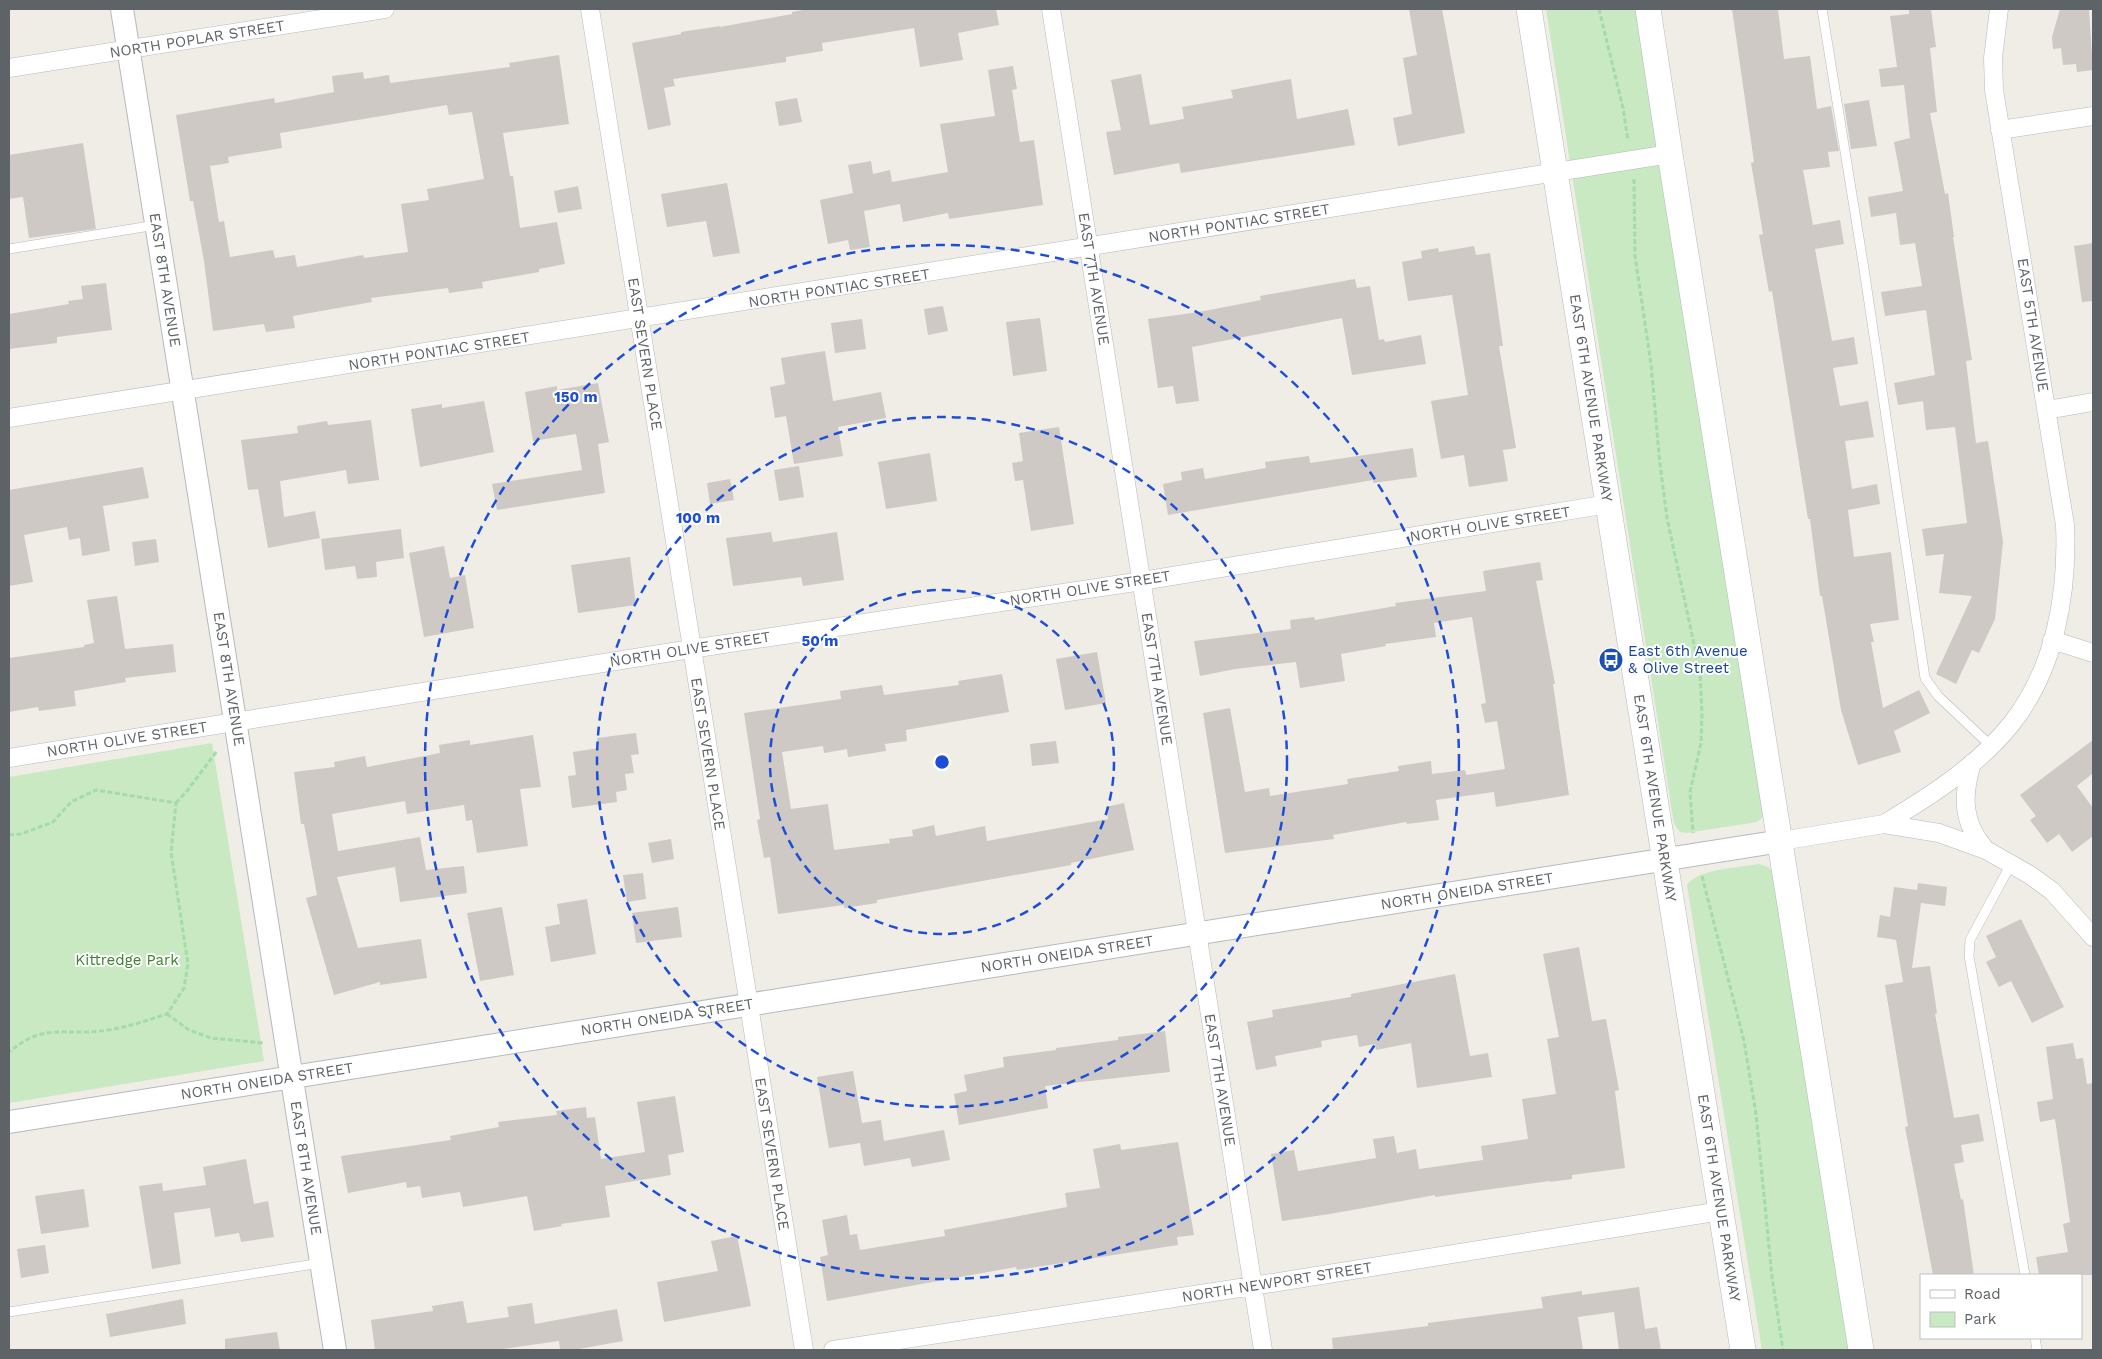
<svg xmlns="http://www.w3.org/2000/svg" width="2102" height="1359" font-family="'Work Sans',sans-serif">
<rect width="100%" height="100%" fill="#f0ece6"/>
<path fill="#c8e9c1" d="M1546 9H1637L1764 811 1762 818 1757 822 1686 833 1680 832 1674 824Z
M212 743 264 1061 9 1103V777Z
M1759 864 1768 867 1774 874 1849 1350H1762L1687 885C1699 868 1739 868 1759 864Z"/>
<path fill="#cec9c5" fill-rule="evenodd" d="M808 9H996L999 25 958 33 963 60 920 67 914 28 822 43 823 51 786 57V62L673 79 675 86 664 88 671 125 648 130 632 43 681 34V32L720 26V27L792 14V12Z
M1409 9H1442L1465 133 1398 146 1393 118 1412 114 1403 58 1417 55Z
M1732 9H1778L1784 59 1810 56 1817 109 1831 106 1839 151 1828 152 1830 167 1803 170 1813 225 1840 220 1844 244 1815 249 1832 341 1854 337 1858 364 1833 368 1840 406 1868 401 1874 437 1845 441 1852 489 1877 484 1880 504 1848 510 1854 557 1891 552 1899 620 1870 624 1874 642H1871L1883 708 1919 690 1930 713 1894 731 1901 752 1858 765 1841 710 1822 596H1820L1810 519H1808L1772 291 1769 292 1759 235 1763 234 1751 163 1754 162Z
M1909 9H1931L1936 47 1930 48 1937 112 1930 113 1945 194 1948 193 1954 237H1953L1972 360 1966 361 1976 443 1988 441 2003 542 1995 619 1979 653 1972 650 1956 684 1936 674 1972 596 1939 593 1944 554 1926 556 1922 529 1967 523 1955 427 1926 430 1923 401 1898 405 1894 383 1935 375 1926 310 1885 316 1881 292 1922 286 1915 243 1900 245 1896 213 1871 217 1868 197 1903 191 1894 142 1910 138 1904 85 1881 87 1879 69 1897 67 1890 16 1909 14Z
M2060 9H2089L2093 70 2077 72 2076 64 2063 65 2061 48 2053 49 2052 37Z
M559 55 569 124 503 133 510 176H513L520 228 557 222 565 264 539 269V272L482 282 483 288 449 293 448 288 371 298 372 302 293 316 295 328 266 332 264 324 213 331 204 261 193 201H190L176 115 274 98 275 103 334 92 332 76 363 72 364 79 389 75 390 83 510 67 509 63ZM447 105 449 115 472 112 484 179 427 189 429 200 401 204 408 252 364 258 363 255 297 267 295 255 275 258 273 250 230 257 224 221 219 222 210 166 229 163 228 157 282 148 280 133Z
M1013 66 1017 89 1012 90 1020 142 1034 140 1043 205 949 219 948 213 903 222 900 204 864 211 870 247 850 250 848 240 828 244 820 200 853 193 848 165 871 161 873 174 890 170 892 182 948 172 940 124 995 116 988 70Z
M1141 74 1150 125 1184 119 1182 107 1233 98 1231 90 1291 79 1297 119 1348 109 1355 145 1181 173 1179 163 1114 175 1106 132 1121 130 1111 80Z
M797 98 802 122 779 126 775 102Z
M1869 100 1877 146 1851 149 1844 104Z
M83 143 96 229 29 238 23 197 9 199V155Z
M727 183 740 253 713 257 706 221 667 227 661 194Z
M578 186 582 209 558 213 554 191Z
M2093 243V301L2082 302 2074 246Z
M1474 246 1476 255 1490 253 1503 346H1499L1516 448 1503 450 1508 481 1469 487 1464 455 1441 459 1431 401 1468 395 1452 295 1408 301 1402 262 1422 258 1421 251 1438 248 1439 252Z
M1355 279 1357 288 1370 286 1379 340 1384 339 1385 342 1421 335 1426 364 1352 375 1342 318 1192 347 1199 401 1176 404 1173 386 1158 388 1148 319 1199 312 1261 300 1260 296Z
M106 283 112 330 57 337V343L9 349V314L69 304 68 301 83 299 81 286Z
M943 306 948 331 928 335 924 309Z
M1040 318 1047 371 1013 376 1006 322Z
M862 319 866 349 835 353 831 323Z
M825 351 833 401 881 392 886 418 838 427 843 456 794 464 786 416 775 418 770 387 785 384 781 358Z
M598 383 609 442 598 444 605 493 497 510 492 484 582 470 576 434 533 441 525 392 557 386V390Z
M484 401 494 452 420 467 411 409 442 404V408Z
M371 420 379 480 348 484 346 470 280 481 284 517 315 511 320 538 268 548 258 489 248 490 241 440 298 433 297 426 327 421 328 425Z
M1059 427 1074 524 1031 531 1023 480 1015 481 1012 463 1023 461 1019 433Z
M1413 448 1417 477 1373 483V480L1168 515 1163 484 1182 480 1181 472 1203 468 1205 479 1266 468 1265 462 1309 456 1310 463Z
M930 453 937 501 886 509 878 462Z
M799 466 804 497 779 501 774 470Z
M143 467 149 498 103 506 110 551 82 556 80 538 69 540 67 527 24 535 33 582 9 586V490Z
M730 479 734 500 710 504 707 483Z
M401 529 404 558 376 562 377 577 357 579 355 566 325 570 321 539Z
M771 532 773 542 837 532 844 580 803 586 801 577 733 586 726 538Z
M156 539 159 562 135 566 132 542Z
M444 546 450 578 465 575 474 628 424 637 409 553Z
M630 557 636 605 578 613 571 565Z
M1540 562 1543 580 1536 581 1555 684H1553L1569 795 1496 807 1494 792 1436 800 1439 820 1407 824 1406 822 1333 835 1334 839 1225 853 1203 713 1230 708 1245 792 1269 788 1270 796 1348 784 1347 779 1399 771 1398 766 1431 761 1432 774 1465 770 1466 775 1505 769 1497 721 1485 723 1481 704 1486 703 1472 617 1434 623 1436 637 1385 644 1386 646 1341 654 1345 681 1300 688 1296 662 1235 669 1200 676 1194 641 1291 629 1290 620 1314 617 1315 620 1396 606 1395 603 1486 591 1483 571Z
M117 596 125 649 173 644 176 672 125 678 126 682 74 691 76 706 39 711 38 707 9 712V658L84 647V645L94 643 87 600Z
M1097 652 1106 703 1065 710 1056 659Z
M1002 674 1009 712 906 730 907 741 885 744 886 751 848 757 847 749 824 753 823 746 782 752 791 809 828 804 834 850 890 843 889 839 913 836 912 830 934 825 936 836 985 826 987 841 1108 819 1106 807 1124 803 1134 850 1071 863V865L877 900V903L844 908V905L778 914 770 857 764 858 757 820 760 819 744 713 841 699 840 691 882 685 884 695 959 685 958 681Z
M636 733 639 754 631 755 634 773 625 774 627 790 616 792 617 802 572 808 568 776 576 775 573 752 599 748 597 738Z
M533 735 541 787 520 789 528 846 477 853 472 820 466 821 464 805 407 814 405 801 332 814 338 851 420 837 426 870 464 866 467 893 400 902 395 867 337 877 358 948 421 939 427 978 380 985V982L334 995 306 898 317 895 304 824H301L294 772 335 767 334 762 365 756 367 767 440 753 439 745 470 740V745Z
M2093 740V773L2077 786 2093 808V836L2072 852 2059 834 2047 843 2030 820 2036 816 2020 795Z
M1056 741 1059 763 1032 766 1030 744Z
M671 839 674 859 652 863 648 843Z
M643 873 646 899 627 902 623 875Z
M1918 883 1947 887 1945 906 1921 903 1912 968 1930 966 1937 1013 1935 1014 1954 1118 1979 1114 1984 1141 1961 1145 1964 1162 1954 1164 1961 1200 1963 1199 1974 1275H1933L1905 1127 1908 1126 1885 985 1903 982 1896 940 1877 937 1880 915 1890 917 1894 887 1917 890Z
M587 899 596 954 551 962 545 927 560 924 557 904Z
M502 907 514 975 480 981 467 913Z
M678 907 682 937 636 943 632 913Z
M2021 919 2064 1007 2032 1023 2011 981 1999 987 1986 962 1996 957 1986 936Z
M1579 947 1592 1021 1606 1019 1619 1090 1615 1091 1625 1168 1572 1175V1179L1550 1182V1181L1435 1197V1195L1330 1214 1282 1221 1271 1154 1294 1150 1298 1171 1376 1158 1373 1139 1394 1136 1397 1153 1416 1149 1419 1169 1483 1160 1481 1146 1528 1139 1522 1099 1556 1094 1547 1039 1559 1037 1543 954Z
M1455 974 1470 1056 1488 1053 1492 1077 1417 1088 1411 1043 1376 1050 1375 1044 1359 1047 1357 1035 1321 1041 1322 1047 1275 1056 1277 1066 1256 1070 1247 1022 1273 1017 1272 1010 1351 997V994Z
M1165 1031 1170 1072 1045 1086 1048 1108 959 1125 954 1094 967 1091 964 1075 1004 1067 1003 1057 1056 1050V1048L1118 1040V1037Z
M2073 1043 2076 1059 2083 1058 2087 1084 2093 1083V1275H2039L2036 1257 2068 1252 2063 1224 2070 1222 2055 1119 2040 1122 2037 1102 2053 1099 2046 1047Z
M853 1071 862 1123 881 1120 884 1141 944 1130 950 1160 912 1167 910 1158 864 1166 860 1143 829 1148 817 1077Z
M675 1096 684 1152 668 1155 671 1175 605 1186 610 1217 561 1224 562 1226 534 1231 527 1196 463 1207 460 1192 422 1198 420 1186 407 1188 406 1182 348 1193 341 1156 451 1140 450 1136 499 1127 498 1122 557 1115 556 1111 586 1107 587 1118 595 1117 601 1159 645 1152 637 1102Z
M1178 1142 1194 1235 1177 1237 1178 1245 1017 1270 1016 1267 827 1301 820 1257 828 1255 822 1220 847 1215 850 1235 857 1234 860 1250 945 1236 944 1230 1067 1207 1065 1193 1100 1188 1093 1149 1120 1144 1121 1150Z
M246 1159 254 1204 268 1201 274 1237 241 1242 239 1233 215 1237 210 1208 174 1213 181 1264 152 1269 139 1186 162 1183 163 1191 206 1185 203 1167Z
M84 1189 89 1227 41 1234 35 1196Z
M737 1236 751 1306 664 1322 657 1282 718 1271 711 1241Z
M45 1245 49 1273 21 1278 17 1249Z
M1639 1287 1645 1329 1657 1327 1661 1350H1619L1614 1312 1578 1317 1583 1350H1333L1332 1338 1428 1326V1323L1543 1308 1541 1297 1582 1291V1295Z
M183 1299 186 1324 110 1337 106 1314Z
M463 1301 467 1323 509 1317 507 1307 532 1303 535 1324 617 1309 623 1341 573 1350H560L559 1341 495 1350H375L371 1320 433 1311 432 1306Z
M277 1332 280 1350H225V1339Z"/>
<g fill="none" stroke-linecap="round" stroke-linejoin="round">
<defs>
<path id="service" d="M1822 9 1864 269 1925 678 1938 696 1991 746
M9 249 156 225
M2011 864 1970 940 1969 956 2025 1275
M9 1312 321 1263
M2035 1338 2037 1350"/>
<path id="minor" d="M590 9 804 1350
M1051 9 1263 1350
M9 68 385 9
M2000 130 2093 116
M2047 410 2093 402
M9 418 1670 154
M2052 640 2093 653
M9 758 691 649 1142 581 1608 504
M1972 763C1962 796 1962 822 1985 849
M1884 824C1930 796 1978 766 2012 723 2055 668 2068 594 2065 525L1994 90 1993 58 1999 9
M1781 841 1884 824 1939 833 1986 850 2030 875 2052 891 2093 937
M833 1350 1253 1286 1721 1211"/>
<path id="tertiary" d="M122 9 335 1350
M9 1122 1781 841"/>
<path id="secondary" d="M1529 9 1743 1350
M1648 9 1670 154 1861 1350"/>
</defs>
<use href="#service" stroke="#b6babd" stroke-width="10"/>
<use href="#minor" stroke="#b6babd" stroke-width="19"/>
<use href="#tertiary" stroke="#b6babd" stroke-width="24"/>
<use href="#secondary" stroke="#b4babe" stroke-width="26"/>
<path stroke="#a3dca8" stroke-width="3" stroke-dasharray="5 2.5" stroke-linecap="butt" d="M1599 9 1623 108 1628 141
M1634 179 1635 256 1651 364 1660 465 1667 518 1700 672 1702 713 1701 743 1690 792 1693 833
M176 803 187 791 217 751
M9 835 21 834 53 822 71 802 96 790 176 803 171 852 188 964 184 988 167 1014C148 1020 128 1027 108 1030 66 1037 46 1021 9 1052
M1702 876 1744 1041 1756 1114 1772 1277 1783 1350
M167 1014 189 1030 211 1038 263 1043"/>
<use href="#service" stroke="#fff" stroke-width="9"/>
<use href="#minor" stroke="#fff" stroke-width="18"/>
<use href="#tertiary" stroke="#fff" stroke-width="22"/>
<use href="#secondary" stroke="#fff" stroke-width="25"/>
</g>
<g fill="none" stroke="#1d4ed8" stroke-width="2.5" stroke-dasharray="9 6">
<circle cx="942" cy="762" r="172"/>
<circle cx="942" cy="762" r="345"/>
<circle cx="942" cy="762" r="517"/>
</g>
<defs>
<symbol id="bus-disc" viewBox="-11 -11 22 22"><circle r="9.5" fill="#1a4fb4" stroke="#fff"/><path d="M-5-6H5V4H4V6H2V4H-2V6H-4V4H-5ZM-3.5-4V0h7V-4ZM-3.5 1.2v1.5H-2V1.2ZM2 1.2v1.5H3.5V1.2Z" fill="#fff"/></symbol>
</defs>
<g fill-rule="evenodd">
<use href="#bus-disc" x="1597" y="646" width="28" height="28"/>
</g>
<g text-anchor="middle" dominant-baseline="central" stroke-width="4" stroke-linejoin="round" paint-order="stroke">
<g font-size="15" fill="#5d6367" stroke="#fff">
<text transform="translate(197 39) rotate(-9)">NORTH POPLAR STREET</text>
<text transform="translate(1239 223) rotate(-9)">NORTH PONTIAC STREET</text>
<text transform="translate(1094 279) rotate(81)">EAST 7TH AVENUE</text>
<text transform="translate(165 280) rotate(81)">EAST 8TH AVENUE</text>
<text transform="translate(839 288) rotate(-9)">NORTH PONTIAC STREET</text>
<text transform="translate(2033 325) rotate(81)">EAST 5TH AVENUE</text>
<text transform="translate(439 351) rotate(-9)">NORTH PONTIAC STREET</text>
<text transform="translate(645 354) rotate(81)">EAST SEVERN PLACE</text>
<text transform="translate(1591 398) rotate(81)">EAST 6TH AVENUE PARKWAY</text>
<text transform="translate(1490 524) rotate(-9)">NORTH OLIVE STREET</text>
<text transform="translate(1090 588) rotate(-9)">NORTH OLIVE STREET</text>
<text transform="translate(690 649) rotate(-9)">NORTH OLIVE STREET</text>
<text transform="translate(229 679) rotate(81)">EAST 8TH AVENUE</text>
<text transform="translate(1157 679) rotate(81)">EAST 7TH AVENUE</text>
<text transform="translate(127 739) rotate(-9)">NORTH OLIVE STREET</text>
<text transform="translate(708 754) rotate(81)">EAST SEVERN PLACE</text>
<text transform="translate(1655 798) rotate(81)">EAST 6TH AVENUE PARKWAY</text>
<text transform="translate(1467 891) rotate(-9)">NORTH ONEIDA STREET</text>
<text transform="translate(1067 954) rotate(-9)">NORTH ONEIDA STREET</text>
<text transform="translate(667 1017) rotate(-9)">NORTH ONEIDA STREET</text>
<text transform="translate(1220 1080) rotate(81)">EAST 7TH AVENUE</text>
<text transform="translate(267 1081) rotate(-9)">NORTH ONEIDA STREET</text>
<text transform="translate(772 1154) rotate(81)">EAST SEVERN PLACE</text>
<text transform="translate(306 1168) rotate(81)">EAST 8TH AVENUE</text>
<text transform="translate(1719 1198) rotate(81)">EAST 6TH AVENUE PARKWAY</text>
<text transform="translate(1277 1282) rotate(-9)">NORTH NEWPORT STREET</text>
</g>
<g font-size="15" fill="#164399" stroke="#fff" text-anchor="start">
<text x="1628" y="651">East 6th Avenue<tspan x="1628" dy="17">&amp; Olive Street</tspan></text>
</g>
<g font-size="15" fill="#3a842f" stroke="#fff">
<text x="127" y="960">Kittredge Park</text>
</g>
</g>
<circle cx="942" cy="762" r="8" fill="#1d4ed8" stroke="#fff" stroke-width="2.5"/>
<g font-size="15" text-anchor="middle" font-weight="bold" fill="#1d4ed8" stroke="#fff" stroke-width="4" stroke-linejoin="round" paint-order="stroke">
<text x="576" y="402">150 m</text>
<text x="698" y="523">100 m</text>
<text x="820" y="646">50 m</text>
</g>
<rect width="2102" height="1359" fill="none" stroke="#5d6367" stroke-width="20"/>
<rect x="1920" y="1274" width="162" height="65" fill="#ffffff" stroke="#bec1c2"/>
<rect x="1930" y="1290" width="25" height="8" fill="#ffffff" stroke="#bec1c2"/>
<text x="1964" y="1299" font-size="15" fill="#5d6367">Road</text>
<rect x="1930" y="1312" width="25" height="15" fill="#c8e9c1" stroke="#bec1c2"/>
<text x="1964" y="1324" font-size="15" fill="#5d6367">Park</text>
</svg>
